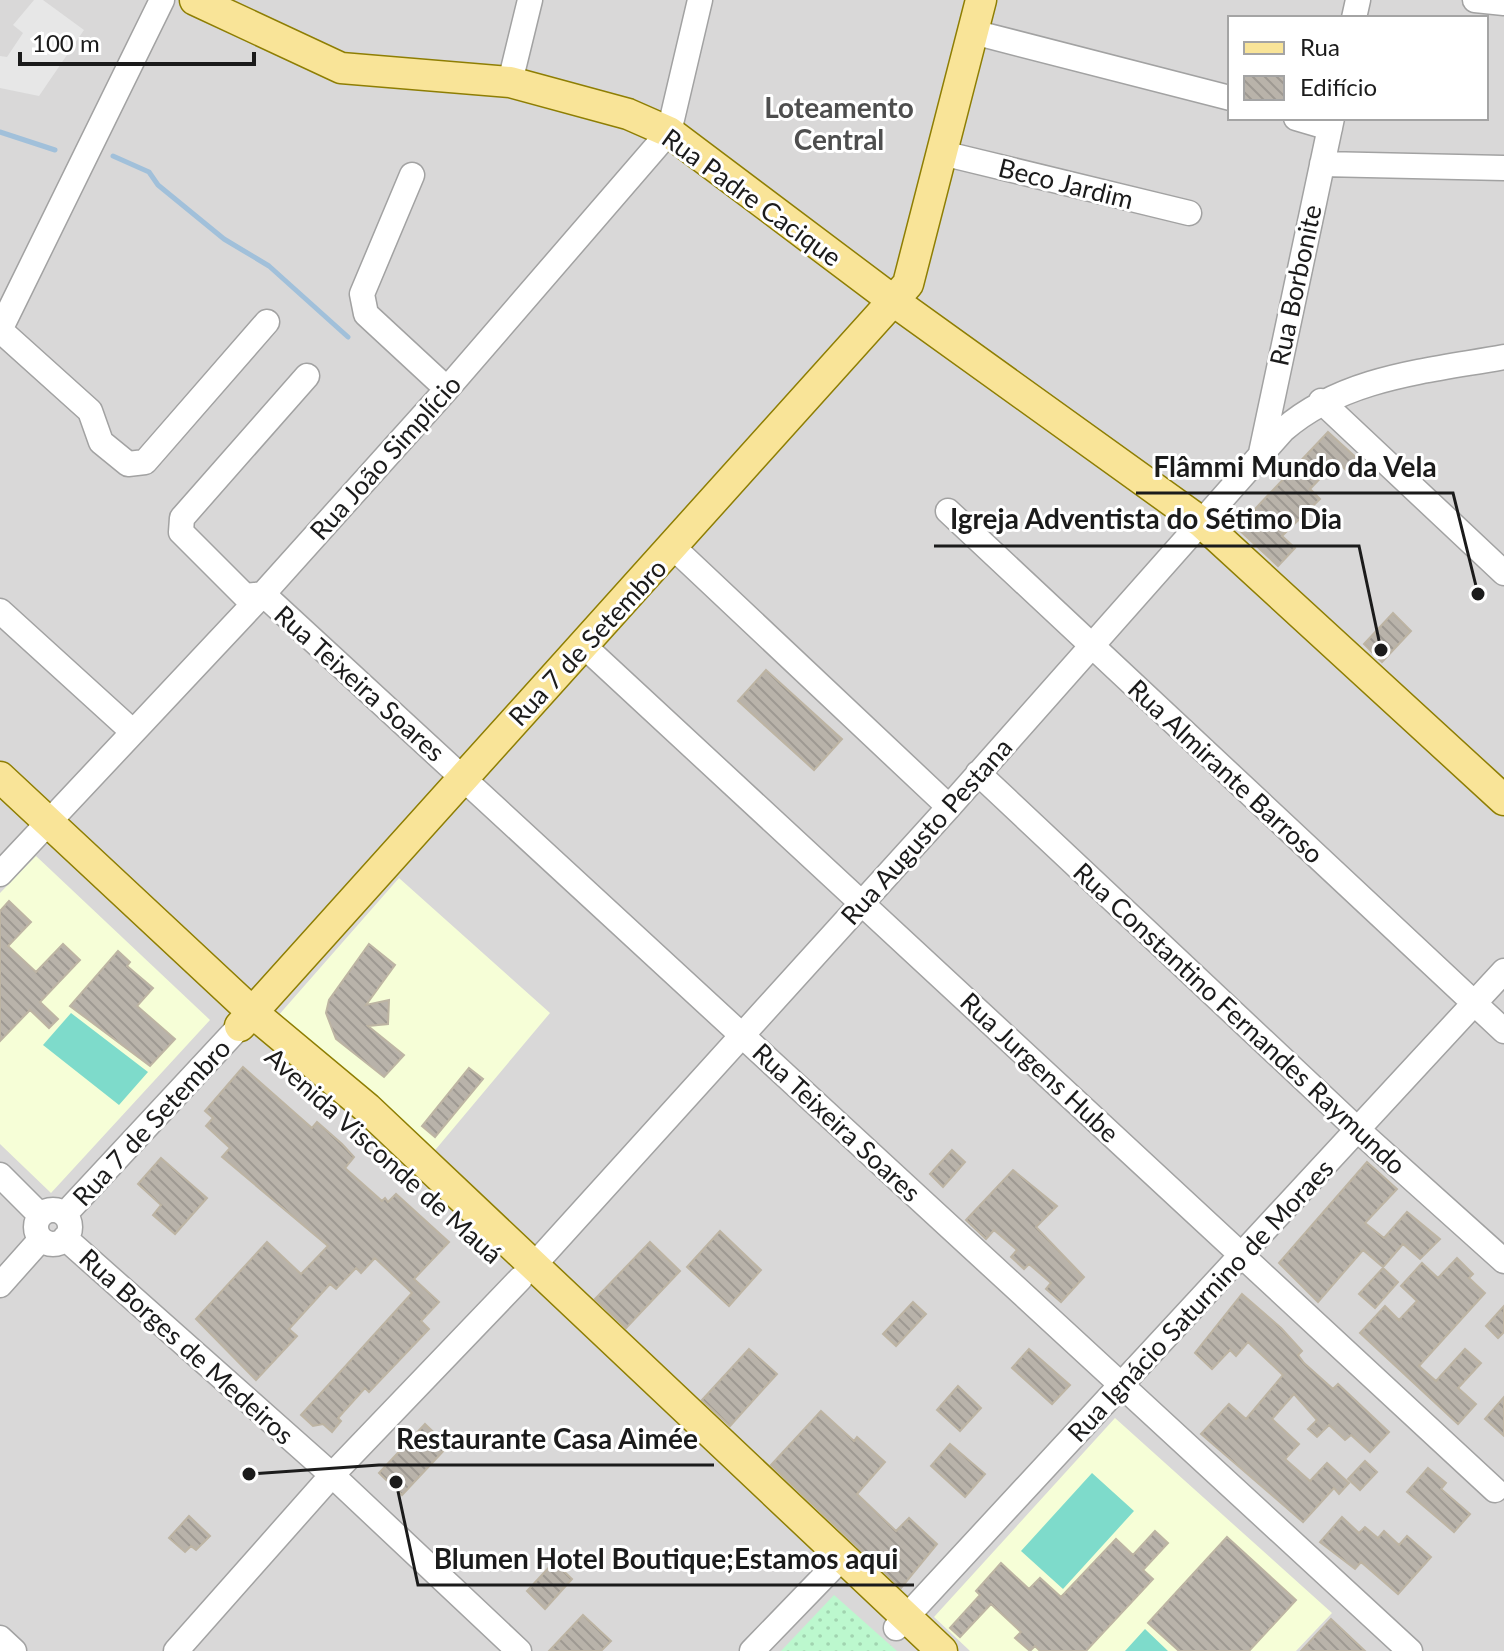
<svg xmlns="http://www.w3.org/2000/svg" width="1504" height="1651" font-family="Lato,sans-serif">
<defs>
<pattern id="park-dots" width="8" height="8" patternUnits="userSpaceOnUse" patternTransform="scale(2)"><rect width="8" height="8" fill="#bcf8ce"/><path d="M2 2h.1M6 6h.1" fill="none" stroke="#a1d4b0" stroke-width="1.8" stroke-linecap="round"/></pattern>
<pattern id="building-back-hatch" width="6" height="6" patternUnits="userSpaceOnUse" patternTransform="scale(2)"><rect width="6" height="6" fill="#b9b3aa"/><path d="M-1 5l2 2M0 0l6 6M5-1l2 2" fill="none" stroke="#9e9992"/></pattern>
</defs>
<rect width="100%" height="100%" fill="#ecebe0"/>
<path fill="#d9d8d8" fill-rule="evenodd" d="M0 0H1504V1651H0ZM1230 18H1486V118H1230Z"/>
<path fill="#f6fed7" d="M36 856 210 1020 51 1193 0 1144V893Z
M399 878 550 1013 431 1155 277 1017Z
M1115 1418 1332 1613 1296 1651H970L934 1617Z"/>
<path fill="url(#park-dots)" d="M834 1595 897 1651H781Z"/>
<path fill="#7edbcb" d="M71 1013 148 1072 119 1105 43 1045Z
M1092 1473 1134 1511 1063 1589 1021 1551Z
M1145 1629 1168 1651H1169H1125Z"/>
<path fill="#e7e7e7" d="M34 0H43L84 30 39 96 0 88V56L7 57 23 33 13 25Z"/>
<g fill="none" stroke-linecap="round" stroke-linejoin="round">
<path stroke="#a1c0da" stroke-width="5" d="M0 132 55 150
M113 156 149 172 158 185 224 239 269 266 348 337"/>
</g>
<path fill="url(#building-back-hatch)" stroke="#bdb4a3" stroke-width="2" d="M1328 432 1360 461 1349 473 1342 466 1336 472 1331 467 1310 489 1320 499 1282 536 1295 548 1278 566 1237 528Z
M1393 613 1411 631 1382 662 1364 644Z
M766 670 842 739 814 770 738 701Z
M9 901 31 922 8 946 36 972 63 944 80 960 40 1002 58 1019 49 1028 30 1010 0 1041V911Z
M369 944 395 965 366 1005 389 1000 388 1024 368 1026 404 1055 384 1077 336 1039 326 1013 329 1000Z
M118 951 130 962 127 966 153 988 137 1006 175 1039 150 1066 70 1006Z
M243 1067 312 1128 317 1122 342 1144 354 1157 345 1168 382 1201 385 1198 388 1202 396 1194 449 1242 414 1279 439 1302 421 1321 429 1329 369 1392 365 1388 338 1418 341 1421 332 1432 323 1424 313 1426 301 1415 412 1293 375 1258 361 1273 356 1268 336 1289 330 1284 289 1329 297 1336 256 1380 196 1319 267 1242 301 1274 328 1246 222 1157 230 1148 206 1126 213 1118 205 1111Z
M469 1068 483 1079 435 1137 422 1126Z
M952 1150 965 1162 943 1187 930 1174Z
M161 1158 207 1198 175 1234 153 1215 161 1205 138 1184Z
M1367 1162 1397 1189 1365 1223 1384 1238 1407 1212 1440 1239 1420 1259 1403 1244 1383 1267 1363 1250 1318 1302 1279 1263Z
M1013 1170 1057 1206 1036 1227 1084 1277 1061 1302 1046 1289 1051 1283 1029 1264 1024 1269 1011 1257 1017 1250 994 1230 986 1239 966 1220Z
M720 1231 761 1270 729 1306 687 1267Z
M650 1242 680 1271 626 1328 595 1299Z
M1457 1258 1473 1274 1469 1278 1485 1293 1419 1366 1436 1381 1465 1349 1481 1363 1458 1388 1476 1404 1458 1424 1360 1333 1385 1306 1399 1320 1417 1301 1401 1286 1422 1263 1438 1278Z
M1383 1268 1398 1282 1375 1308 1359 1294Z
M1242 1294 1281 1328 1302 1351 1298 1355 1304 1363 1333 1389 1338 1384 1389 1432 1370 1452 1351 1435 1345 1440 1329 1425 1317 1437 1308 1429 1317 1420 1294 1394 1272 1419 1299 1444 1285 1459 1310 1481 1327 1463 1349 1483 1339 1494 1334 1488 1303 1522 1201 1434 1229 1404 1246 1419 1283 1375 1248 1342 1236 1356 1230 1350 1212 1369 1195 1353Z
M913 1302 926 1314 896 1346 883 1334Z
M1504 1306V1332L1498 1338 1486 1326Z
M749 1349 777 1374 730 1426 702 1400Z
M1029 1349 1070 1385 1052 1404 1012 1368Z
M958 1386 981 1408 960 1431 937 1410Z
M1504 1397V1436L1485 1419Z
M821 1411 854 1441 857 1437 885 1462 857 1494 896 1531 909 1518 937 1544 901 1588 771 1465Z
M425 1424 448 1446 402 1495 379 1473Z
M950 1444 985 1474 965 1497 931 1466Z
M1365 1461 1377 1472 1360 1490 1348 1479Z
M1428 1468 1446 1483 1441 1489 1470 1514 1454 1532 1407 1492Z
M189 1516 210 1536 196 1550 191 1546 185 1552 169 1538Z
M1342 1517 1359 1533 1365 1527 1378 1538 1384 1531 1399 1545 1407 1536 1431 1557 1398 1594 1361 1562 1355 1569 1320 1542Z
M1155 1531 1168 1543 1143 1570 1153 1579 1086 1651H1040L1035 1646 1030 1651 1015 1638 1021 1632 991 1604 960 1637 950 1628 980 1595 976 1591 1001 1563 1029 1589 1040 1578 1061 1597 1116 1539 1133 1555Z
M1227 1537 1296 1600 1249 1651H1179L1148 1623Z
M554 1562 572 1579 545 1609 527 1591Z
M583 1615 611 1641 601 1651H549Z
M1331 1619 1365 1651H1301Z"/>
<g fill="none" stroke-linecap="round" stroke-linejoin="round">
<defs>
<path id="minor" d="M162 0 0 330 90 411 101 442 128 464 145 462 267 322
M1475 0 1504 3
M1354 18 1358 0
M973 32 1230 98
M510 82 530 0
M1296 118 1330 128
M942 153 1189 213
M1322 164 1504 168
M412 175 362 294 366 314 447 389
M307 376 182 518 181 532 245 596 263 594 1410 1651
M1321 401 1504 573
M1261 453 1332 118
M948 511 1504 1031
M674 548 949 807
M0 611 132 731
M584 646 1495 1490
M978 773 1358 1130 1504 1261
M0 874 263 594 447 389 669 132 700 0
M0 1175 40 1215
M36 1227a17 17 0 1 1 34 0a17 17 0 1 1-34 0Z
M65 1214 240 1026
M65 1238 332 1475 519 1651
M534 1265 949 807 1283 430C1344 377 1427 371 1504 357
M0 1285 41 1239
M896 1628 1504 971
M0 1638 14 1651
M176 1651 332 1475 520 1279
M752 1651 841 1559"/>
<path id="major" d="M195 0 341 68 510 82 628 114 669 132 895 302 1201 522 1504 800
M0 777 252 1012 367 1108 942 1651
M240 1026 908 284 981 0"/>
</defs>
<use href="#minor" stroke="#a2a2a2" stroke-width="27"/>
<use href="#major" stroke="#8e7e03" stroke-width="33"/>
<use href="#minor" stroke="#fff" stroke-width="24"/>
<use href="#major" stroke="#f9e498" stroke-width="30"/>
</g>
<g text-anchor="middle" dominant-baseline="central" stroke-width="6" stroke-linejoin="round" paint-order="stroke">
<g font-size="26" fill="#1b1b1b" stroke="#fff">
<text transform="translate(1066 183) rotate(14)">Beco Jardim</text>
<text transform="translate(752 197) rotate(36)">Rua Padre Cacique</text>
<text transform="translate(1295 285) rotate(-78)">Rua Borbonite</text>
<text transform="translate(385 457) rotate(-48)">Rua João Simplício</text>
<text transform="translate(587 642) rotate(-47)">Rua 7 de Setembro</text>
<text transform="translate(360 683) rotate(42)">Rua Teixeira Soares</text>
<text transform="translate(1226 771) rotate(43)">Rua Almirante Barroso</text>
<text transform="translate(926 831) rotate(-48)">Rua Augusto Pestana</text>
<text transform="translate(1240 1018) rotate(43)">Rua Constantino Fernandes Raymundo</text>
<text transform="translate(1040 1067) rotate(43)">Rua Jurgens Hube</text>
<text transform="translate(151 1122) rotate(-47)">Rua 7 de Setembro</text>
<text transform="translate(837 1122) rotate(43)">Rua Teixeira Soares</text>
<text transform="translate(384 1155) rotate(42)">Avenida Visconde de Mauá</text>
<text transform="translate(1200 1300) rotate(-47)">Rua Ignácio Saturnino de Moraes</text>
<text transform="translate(187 1346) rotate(42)">Rua Borges de Medeiros</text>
</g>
<g font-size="28" font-weight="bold" fill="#4e4e4e" stroke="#fff">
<text x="839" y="107">Loteamento<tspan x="839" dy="32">Central</tspan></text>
</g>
</g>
<path fill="none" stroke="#1b1b1b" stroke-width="3" d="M1478 594L1453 493H1136M1381 650L1359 546H934M249 1474L379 1465H714M396 1482L418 1585H914"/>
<g fill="#1b1b1b" stroke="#fff" stroke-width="3">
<circle cx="1478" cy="594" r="8"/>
<circle cx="1381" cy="650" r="8"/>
<circle cx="249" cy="1474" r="8"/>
<circle cx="396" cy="1482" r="8"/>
</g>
<g font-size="28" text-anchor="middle" font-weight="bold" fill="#1b1b1b" stroke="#fff" stroke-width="6" stroke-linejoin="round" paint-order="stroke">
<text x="1295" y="477">Flâmmi Mundo da Vela</text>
<text x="1146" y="529">Igreja Adventista do Sétimo Dia</text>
<text x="547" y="1449">Restaurante Casa Aimée</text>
<text x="666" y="1569">Blumen Hotel Boutique;Estamos aqui</text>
</g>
<rect x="1228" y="16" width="260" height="104" fill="#ffffff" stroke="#a4a4a4" stroke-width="2"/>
<rect x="1244" y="42" width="40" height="12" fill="#f9e498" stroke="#a4a4a4" stroke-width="2"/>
<text x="1300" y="56" font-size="24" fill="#1b1b1b">Rua</text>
<rect x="1244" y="76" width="40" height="24" fill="url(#building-back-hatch)" stroke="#a4a4a4" stroke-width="2"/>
<text x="1300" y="96" font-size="24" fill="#1b1b1b">Edifício</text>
<path d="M20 52v12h234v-12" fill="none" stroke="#1b1b1b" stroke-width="4"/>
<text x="32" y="52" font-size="24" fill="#1b1b1b" stroke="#ffffff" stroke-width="6" paint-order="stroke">100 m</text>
</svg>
